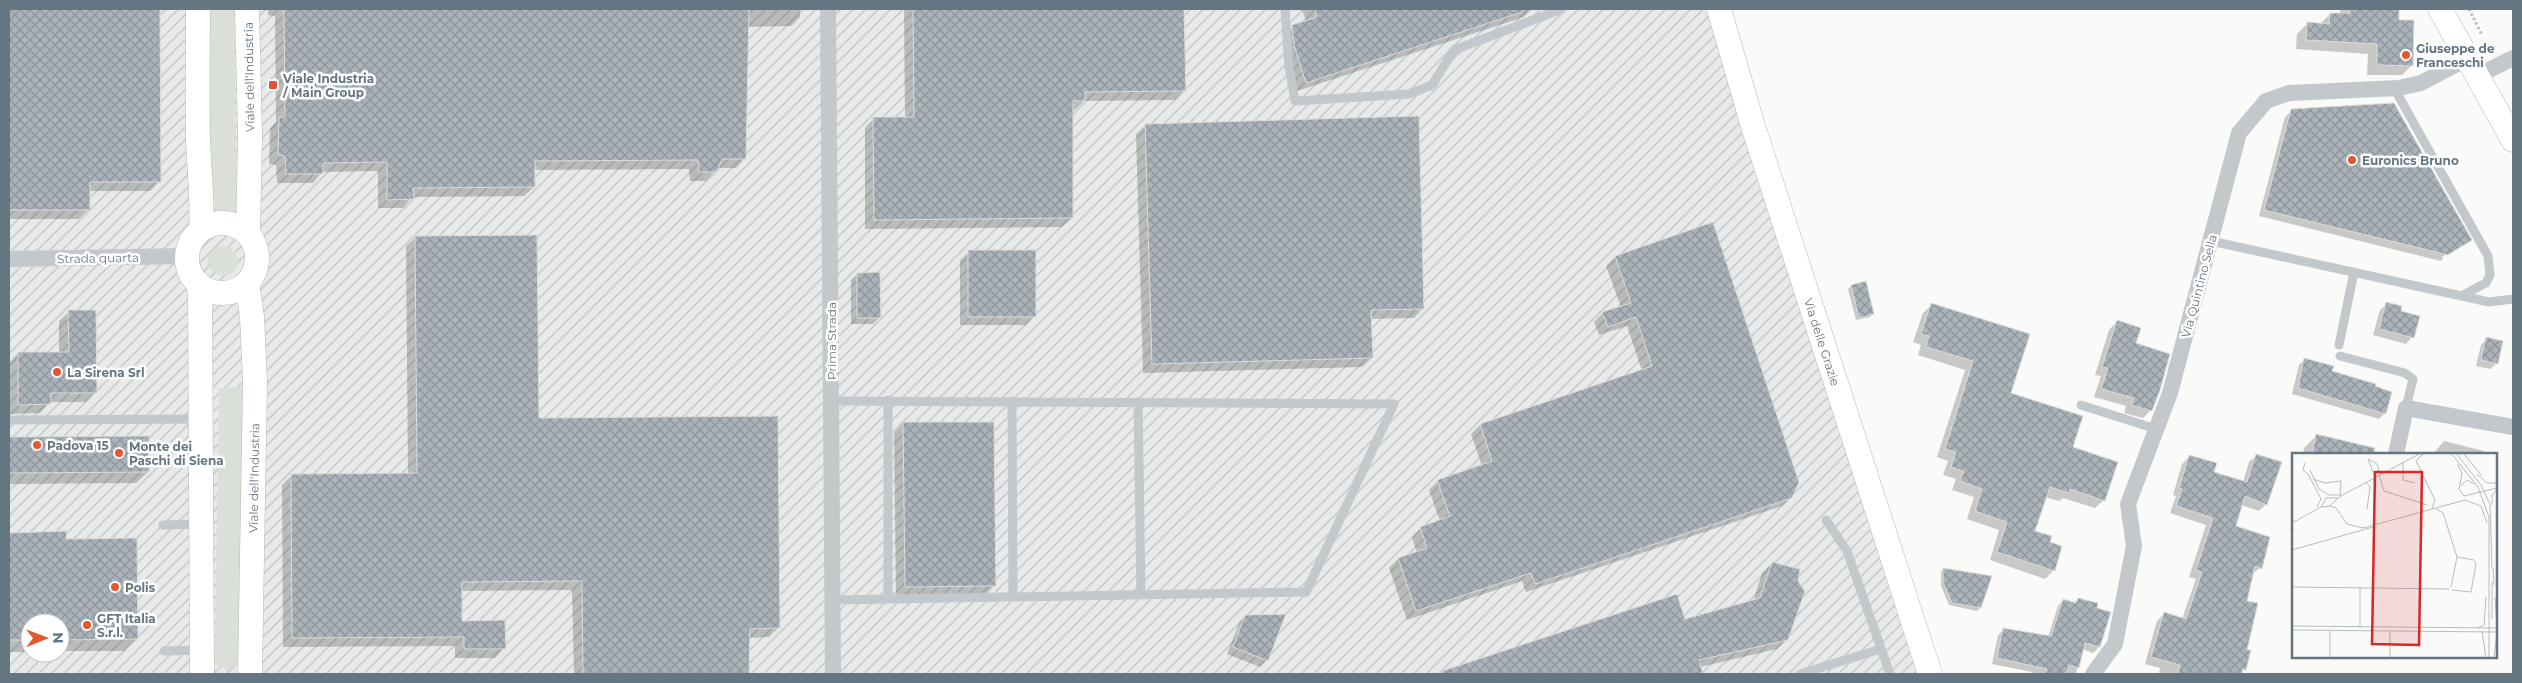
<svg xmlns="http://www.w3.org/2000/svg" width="2522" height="683" font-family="Montserrat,sans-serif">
<defs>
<pattern id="industrial-furrows" width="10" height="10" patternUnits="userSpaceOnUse" patternTransform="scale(1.25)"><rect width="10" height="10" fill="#e8e9e9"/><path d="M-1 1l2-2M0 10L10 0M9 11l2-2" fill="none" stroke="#c0c1c2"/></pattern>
<pattern id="building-cross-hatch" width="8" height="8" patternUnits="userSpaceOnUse" patternTransform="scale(1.25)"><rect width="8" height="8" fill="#aab3b9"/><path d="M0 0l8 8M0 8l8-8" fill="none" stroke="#8e969c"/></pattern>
</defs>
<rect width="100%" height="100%" fill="#fafaf8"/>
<path fill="url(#industrial-furrows)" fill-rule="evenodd" d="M9 9H1713L1759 182 1918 674H9ZM30 623H60V653H30Z"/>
<path fill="#dadfd7" d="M209 9H234L237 216 227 211H216L210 177Z
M208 261a15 15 0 1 1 30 0a15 15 0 1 1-30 0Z
M244 387 239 663 227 670 215 664 219 388Z"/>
<path fill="#0003" d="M9 9H159L160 181 150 191H89V209L79 219H9Z
M268 9H800V17L791 26 747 27 745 158 736 168H717L706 181H690L689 169 534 170V187L524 196 412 197 403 208H378V171L322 172 313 183H277L276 165 269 164 270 128 276 122 275 16 268 15Z
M904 9H1183L1184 90 1175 100 1084 101 1075 110H1071L1072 218 1062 227 865 229V128L874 118H905Z
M1302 9H1532L1524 17 1297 91 1283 36 1293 27 1306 22Z
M2340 9H2398V21L2412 65 2402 75H2367L2368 54 2296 49 2297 34 2308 23 2320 24 2330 14H2340Z
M2291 111 2470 240 2465 245V243L2442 257 2443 259 2441 261 2259 216 2285 117Z
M1146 125 1423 308 1414 318 1370 319 1372 358 1362 367 1143 373 1136 134Z
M416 237 538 420 778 628 769 637 749 638 748 674H574L572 590 461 591V622L504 648 495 658H455V646L283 647 282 485 291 476 408 475 406 246Z
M969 252 1034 316 1026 325H960V260Z
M1615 257 1791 497 1782 506 1526 592 1522 581 1407 620 1389 568 1398 559 1417 553 1412 537 1421 528 1440 521 1429 490 1438 481 1482 466 1471 434 1480 425 1642 371 1627 326 1599 335 1594 322 1603 313 1621 307 1606 266Z
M857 274 879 318 873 324H851V280Z
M1851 286 1872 314 1870 317 1856 320 1848 289Z
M2387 304 2399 312 2412 337 2406 344 2373 335 2380 310Z
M1932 305 2010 394 2071 448 2104 500 2095 508 2063 498 2059 501 2045 497 2033 532 2048 542 2054 570 2045 579 1990 560 1999 530 1967 519 1974 497 1952 490 1956 479 1943 475 1948 461 1937 457 1965 370 1918 355 1921 345 1913 342 1923 313Z
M69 312 95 392 86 402H50L40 413 9 414V363L18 353H59V321Z
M2117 321 2134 344 2151 410 2143 418 2124 413 2126 406 2094 397 2101 376 2095 375 2109 330Z
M2487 338 2497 363 2490 369 2476 366 2481 345Z
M2305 359 2385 413 2379 419 2292 394 2299 365Z
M903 423 994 586 985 595 896 596 894 433Z
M2317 435 2374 449 2373 454H2303L2304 448Z
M9 438H148V472L136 483 9 484Z
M2444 441 2484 451 2483 454H2433Z
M2257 455 2266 504 2259 511 2241 505 2234 527 2260 568 2252 574 2246 602 2245 669 2239 674 2206 669 2204 674H2159L2160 668 2145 664 2157 621 2164 614 2182 619 2196 579 2189 577 2206 525 2170 513 2176 496 2173 495 2182 464 2190 456 2213 473 2243 482 2249 462Z
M2293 518V531L2290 530Z
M65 532V540L137 638 124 651H60V623H30V652H9V533Z
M1772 563 1787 639 1777 649 1700 667 1702 674H1438L1677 596 1685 620 1753 602 1762 573Z
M1943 570 1980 608 1977 611 1949 605 1941 586V572Z
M2078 599 2095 609 2109 613 2099 647 2093 653 2082 649 2076 674H2032V672L1992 664 1998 635 2004 629 2048 637 2058 606 2063 600 2074 603Z
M1245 616 1267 660 1260 667 1227 654 1239 623Z"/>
<path fill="url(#building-cross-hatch)" stroke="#dcdcda" d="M9 9H160L161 182H90V210H9Z
M284 9H749L746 159H722L717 172H699L698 160 535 161V187L413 188 414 199 387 200V162L323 163V174H286L285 156 278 155 279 117H285Z
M913 9H1184L1186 91 1085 92V101H1073V218L874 220 873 117H914Z
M1315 9H1522V12L1306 83 1294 45 1292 25 1317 17Z
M2350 9H2399V20H2414L2413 66 2377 65V44L2306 40 2307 22 2329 24 2330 13H2350Z
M2394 103 2472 240 2448 255 2264 210 2291 109Z
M1419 116 1424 309 1371 310 1373 358 1152 364 1145 124Z
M1713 222 1799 482 1792 498 1535 584 1531 573 1416 611 1398 558 1427 548 1420 527 1450 516 1437 480 1492 461 1480 424 1652 366 1636 317 1608 327 1602 312 1631 303 1615 256Z
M537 235 539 418 778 416 780 628 750 629 749 674H583L582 581 462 582V621L505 620 506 649H464V637L292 638 291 474 417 473 415 236Z
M968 250H1036V317H968Z
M880 272 881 318H857V273Z
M1866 281 1874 314 1859 318 1851 285Z
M2386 302 2402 306 2401 311 2420 316 2414 338 2379 329Z
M1931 303 2030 334 2011 393 2083 416 2073 447 2118 462 2105 501 2070 489 2069 493 2050 487 2035 531 2052 536 2050 542 2062 546 2055 571 1997 552 2007 522 1975 511 1982 489 1960 481 1964 471 1951 467 1956 452 1945 449 1973 361 1926 347 1929 336 1921 334Z
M68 310H96L97 393H51V404L18 405V352H69Z
M2117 320 2141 328 2136 343 2170 354 2160 390 2152 411 2132 405 2134 398 2101 389 2108 368 2102 367Z
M2486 337 2503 341 2498 364 2481 360Z
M2304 358 2334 366 2332 371 2376 384 2375 386 2392 392 2386 414 2298 388Z
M903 422H994L996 586 905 587Z
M2316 434 2375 448 2374 454H2312Z
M149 436V472L9 473V437Z
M2256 454 2282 462 2267 505 2245 496 2236 526 2270 537 2262 569 2255 566 2247 601 2258 603 2247 650H2251L2246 670 2242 669V674H2178L2180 665 2151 657 2164 612 2186 619 2202 572 2196 570 2213 518 2176 506 2182 489 2179 488 2189 455 2217 463 2214 472 2247 482Z
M67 531 66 539 137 538 138 639 60 640V623H30V640H9V533Z
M1772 562 1800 569 1798 581 1805 591 1788 640 1699 660 1703 674H1443L1442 671 1677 594 1685 619 1760 598Z
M1943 568 1992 576 1981 608 1952 603 1943 582Z
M2078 598 2098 603 2097 608 2111 612 2100 647 2085 643 2079 668 2069 665 2066 674H2045L2047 669 1997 658 2003 628 2051 636 2063 599 2076 603Z
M1286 614 1268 661 1233 647 1245 615Z"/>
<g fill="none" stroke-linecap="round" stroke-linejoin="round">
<defs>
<path id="secondary" d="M198 9C198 52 197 95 198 139 199 169 203 199 201 230
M247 9 250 135 248 235
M1719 9 1753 126 1930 674
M2440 9 2513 140
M187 258a35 35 0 1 1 70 0a35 35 0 1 1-70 0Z
M247 283 252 317 255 381 250 674
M200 286 202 674"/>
</defs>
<use href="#secondary" stroke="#b3babf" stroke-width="25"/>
<path stroke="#bbbfc2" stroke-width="3" stroke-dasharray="2.5 2.5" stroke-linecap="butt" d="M2469 9 2482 35"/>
<path stroke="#c3c8cc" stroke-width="9" d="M1285 9 1289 67 1295 101 1409 94 1432 85 1454 50 1562 9
M2394 88 2488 256 2490 275 2486 283 2463 295
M2211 241 2489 302 2513 299
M2339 345 2354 272
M2340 356 2405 373 2413 379 2406 408
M832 401 1394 404 1306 592 833 600
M1012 401 1013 597
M1138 402 1141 595
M2081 405 2156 429
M9 420 200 419
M1826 520 1847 551 1890 674
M163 525 201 524
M888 599V400
M164 651 202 650
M1800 674 1881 649"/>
<path stroke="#c3c8cc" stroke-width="16" d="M828 9 833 674
M2477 76 2513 58
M9 259 187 256
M2396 454 2406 408 2513 427
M2093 674 2115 644 2134 546 2128 504 2170 393 2239 133 2266 101 2289 93 2399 88 2421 83 2468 58"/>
<use href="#secondary" stroke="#fff" stroke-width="24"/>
</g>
<g fill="#e4572e" stroke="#fff" stroke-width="2">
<circle cx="2406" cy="55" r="5"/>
<rect x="268" y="80" width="10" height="10" rx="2.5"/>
<circle cx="2352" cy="160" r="5"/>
<circle cx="57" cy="372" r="5"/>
<circle cx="37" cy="445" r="5"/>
<circle cx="119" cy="453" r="5"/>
<circle cx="115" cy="587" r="5"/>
<circle cx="87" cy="625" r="5"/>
</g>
<g text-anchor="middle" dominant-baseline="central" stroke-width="5" stroke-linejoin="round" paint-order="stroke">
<g font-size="12" font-weight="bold" fill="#657683" stroke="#fff" text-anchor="start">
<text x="2416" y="48">Giuseppe de<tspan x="2416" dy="14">Franceschi</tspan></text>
<text x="283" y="78">Viale Industria<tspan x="283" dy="14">/ Main Group</tspan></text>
<text x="2362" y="160">Euronics Bruno</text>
<text x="67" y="372">La Sirena Srl</text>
<text x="47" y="445">Padova 15</text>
<text x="129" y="446">Monte dei<tspan x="129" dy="14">Paschi di Siena</tspan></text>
<text x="125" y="587">Polis</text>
<text x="97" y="618">GFT Italia<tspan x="97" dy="14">S.r.l.</tspan></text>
</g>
<g font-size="12" fill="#657683" stroke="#fff">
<text transform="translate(249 77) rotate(-91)">Viale dell'Industria</text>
<text transform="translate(98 258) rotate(-1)">Strada quarta</text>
<text transform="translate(2199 286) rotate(-75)">Via Quintino Sella</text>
<text transform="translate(831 341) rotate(-90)">Prima Strada</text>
<text transform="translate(1822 342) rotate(72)">Via delle Grazie</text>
<text transform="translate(254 478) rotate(-89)">Viale dell'Industria</text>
</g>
</g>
<g transform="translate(2292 453)">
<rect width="205" height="205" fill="#fafaf8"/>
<path fill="none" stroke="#b5bdc2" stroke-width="1" d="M132 0 124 8 143 47 140 56M159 0 186 34 197 64V205M164 0 189 32 198 51 200 116M171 0 190 23M111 9V27L123 30M13 10 11 17 16 21 29 46 25 54M166 11 170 21 167 36 172 43 205 35M18 17 27 36 37 42H49M185 21 195 30H205M87 22 92 38 135 52M83 24 76 6 85 11 88 22M21 26 33 30 49 28 48 42M74 29 78 34 75 56M169 33 175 27 182 31M173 47 189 53 195 70M200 52V42L205 36M38 53 44 55 55 71 71 75 173 47M29 54 34 45H45M144 56 151 60 165 104 159 134M0 70 29 54 38 53 47 44 127 1M0 97 81 74M201 115 202 132M0 134 157 136M160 137 179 139 184 111 182 107 165 104M203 145 205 173M200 166V129M0 173 205 175M68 173V134M185 175 192 172 194 144M0 177 205 179M190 178 194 205M38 205V178M98 205V179M202 205 205 180"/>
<path fill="#d62828" fill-opacity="0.15" stroke="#d62828" stroke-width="2.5" d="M83 19H130L127 192 80 191Z"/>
<rect width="205" height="205" fill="none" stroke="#657683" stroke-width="2.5"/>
</g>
<rect width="2522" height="683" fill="none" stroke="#657683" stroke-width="20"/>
<g transform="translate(45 638) rotate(89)"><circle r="24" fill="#ffffff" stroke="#c1c8cd"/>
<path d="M0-4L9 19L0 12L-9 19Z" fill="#e4572e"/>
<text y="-8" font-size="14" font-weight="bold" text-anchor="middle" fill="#657683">N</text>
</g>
</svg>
